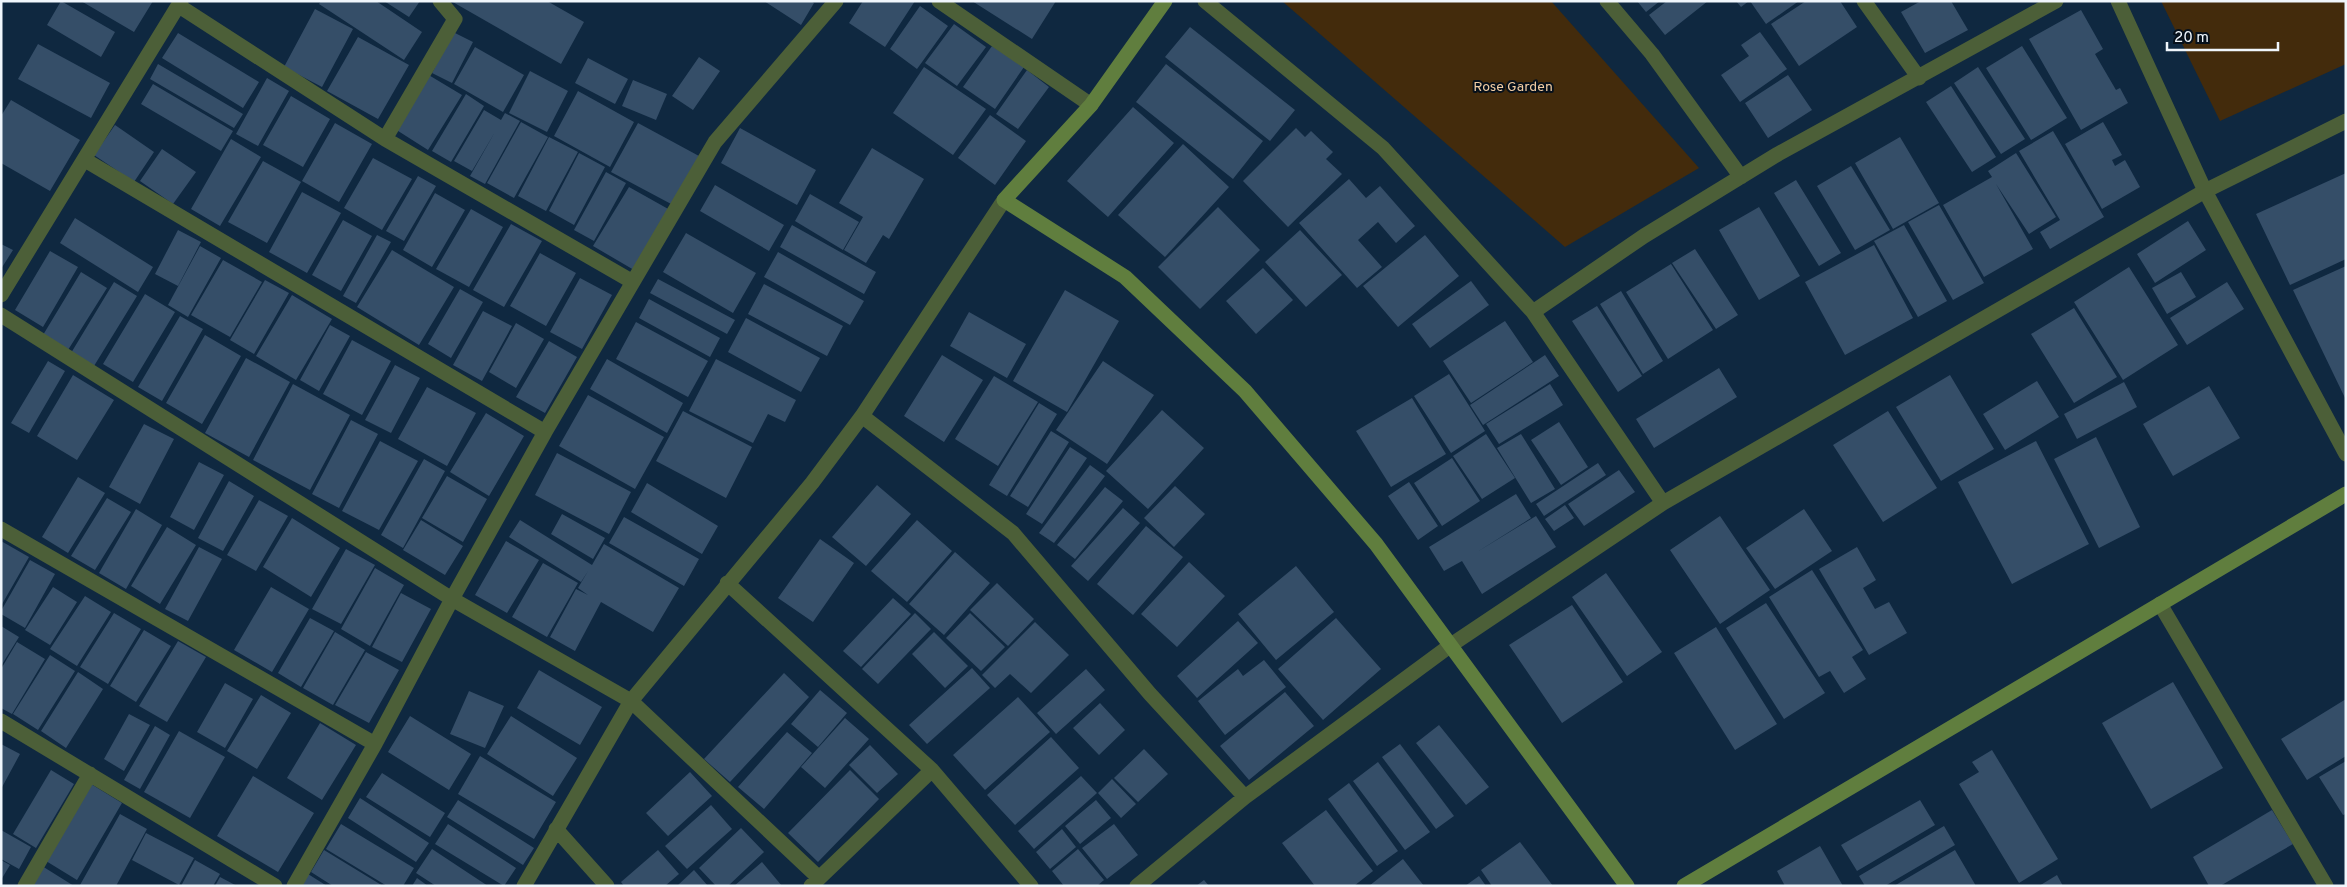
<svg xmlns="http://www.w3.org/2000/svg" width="2347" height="887" font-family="Overpass,sans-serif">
<rect width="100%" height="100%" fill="#0f2840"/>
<path fill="#432b0c" d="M1282 1H1551L1699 168 1565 247Z
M2161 1H2346V64L2220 121Z"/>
<path fill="#354e68" d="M61 1 115 32 101 57 47 25Z
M81 1H153L134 32Z
M321 1H376L422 32 404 60 319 4Z
M384 1H420L409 17Z
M451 1H547L584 22 561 64Z
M764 1H811L814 3 801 25Z
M863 1H915L885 47 849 23Z
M972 1H1056L1032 39Z
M1637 1H1660L1646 12Z
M1667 1H1708L1665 35 1649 15Z
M1736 1H1749L1741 7Z
M1750 1H1799L1766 24Z
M1806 1H1840L1857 27 1799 66 1771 24Z
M1921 1H1951L1968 30 1925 53 1901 12Z
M920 6 948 26 917 69 890 49Z
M315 9 353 29 322 87 284 67Z
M2081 10 2103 49 2095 54 2116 90 2120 88 2128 103 2081 130 2029 39Z
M954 24 986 47 957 86 925 63Z
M1190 27 1295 110 1270 141 1165 57Z
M453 32 473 42 452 83 432 73Z
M1760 32 1787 69 1740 102 1721 75 1749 56 1741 45Z
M178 33 259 82 243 108 162 58Z
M358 37 409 65 378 119 327 91Z
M38 44 110 83 91 118 18 79Z
M992 46 1024 67 995 109 963 87Z
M2022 46 2067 118 2031 140 1986 68Z
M475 47 524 75 503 112 454 84Z
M699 57 720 71 693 110 672 96Z
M588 58 628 79 615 104 575 83Z
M158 64 243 114 234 128 150 79Z
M1166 64 1263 141 1233 179 1136 102Z
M924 67 986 109 953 155 893 113Z
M1978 67 2025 139 2001 154 1954 83Z
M1027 70 1049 87 1018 129 996 114Z
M530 71 568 91 547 132 509 113Z
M427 74 462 95 428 150 395 129Z
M1788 75 1812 110 1768 138 1745 103Z
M267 78 289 91 258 146 236 134Z
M633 80 667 94 656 120 622 106Z
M153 84 233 131 221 151 141 104Z
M1951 86 1996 157 1972 172 1926 102Z
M578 91 634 122 610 167 554 136Z
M466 94 484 106 451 162 432 151Z
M291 96 330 119 303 167 263 145Z
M11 100 80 140 50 191 1 163V116Z
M1133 107 1174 143 1108 217 1067 181Z
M484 110 501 120 505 113 520 121 485 184 470 176 495 132 472 171 454 161Z
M990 115 1026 141 995 185 958 158Z
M521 122 548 137 514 198 487 183Z
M2103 122 2122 155 2112 160 2115 166 2125 160 2140 187 2102 209 2065 144Z
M335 123 372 144 339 202 302 181Z
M638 123 699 156 673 205 611 172Z
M115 125 154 152 134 182 94 155Z
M740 128 816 170 797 205 721 163Z
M1296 128 1305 137 1311 131 1333 152 1326 159 1342 174 1288 227 1243 181Z
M2053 131 2104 217 2050 249 2040 232 2060 220 2019 151Z
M549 137 578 152 546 211 518 196Z
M1900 137 1939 203 1893 229 1855 163Z
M231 139 261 157 220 226 191 209Z
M1183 144 1229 187 1165 257 1118 215Z
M872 148 924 179 889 239 883 235 866 263 844 250 863 217 839 203Z
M162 149 196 172 173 204 140 181Z
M579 153 605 167 574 225 549 211Z
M2016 153 2056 217 2029 234 1996 184 2033 249 1984 277 1943 205 1992 177 1988 171Z
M373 158 412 179 382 230 344 208Z
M263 161 301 182 267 243 228 222Z
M1851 166 1890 230 1855 250 1817 186Z
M606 172 626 183 594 241 574 230Z
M2346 173V259L2290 285 2256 214Z
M418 176 436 186 404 241 386 231Z
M1349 179 1366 198 1380 186 1415 226 1396 243 1378 222 1358 240 1382 267 1357 288 1299 223Z
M1796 180 1841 253 1819 266 1774 193Z
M715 185 784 225 769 251 700 211Z
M629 187 670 210 634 270 593 246Z
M302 192 341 213 307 273 269 252Z
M435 193 465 210 432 267 403 250Z
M810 194 859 222 843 250 795 221Z
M1939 205 1984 283 1953 300 1908 222Z
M1218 207 1260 250 1200 309 1158 267Z
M1759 207 1800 276 1759 300 1719 230Z
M471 209 503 227 469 287 436 269Z
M75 218 153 267 138 292 60 243Z
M343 220 372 236 341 291 312 275Z
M2188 221 2206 250 2155 283 2137 254Z
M511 224 542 241 504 307 473 290Z
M792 225 876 272 864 294 780 247Z
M1904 225 1947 301 1918 317 1874 241Z
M178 230 201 242 178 286 155 274Z
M1300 230 1342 275 1306 307 1265 262Z
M686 233 756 273 733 313 663 272Z
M377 235 391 242 356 303 343 296Z
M1425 235 1459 276 1398 327 1363 286Z
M1 244 13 250 1 269Z
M1874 245 1913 318 1845 355 1805 282Z
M200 246 221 258 188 317 168 305Z
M1695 249 1738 315 1716 329 1672 263Z
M392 250 454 287 419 345 357 307Z
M50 251 78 267 43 327 15 310Z
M778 252 864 301 850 325 764 277Z
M540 253 576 273 546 326 510 306Z
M223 260 262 282 230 337 191 315Z
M1671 264 1713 330 1668 359 1626 292Z
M2346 266V400L2293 290Z
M2129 267 2178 345 2123 380 2074 302Z
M1263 268 1293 300 1256 334 1226 301Z
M81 272 107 288 68 350 43 335Z
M2181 272 2196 297 2167 314 2152 288Z
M580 278 612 295 582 349 550 332Z
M658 279 735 320 727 334 650 293Z
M265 280 289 293 254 354 230 340Z
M1471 281 1489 305 1430 348 1412 324Z
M114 282 137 296 94 366 71 353Z
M2227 282 2244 309 2187 345 2170 318Z
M764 284 843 326 827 356 748 314Z
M460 289 483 302 451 358 428 344Z
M1065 290 1119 321 1067 412 1013 381Z
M1621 291 1663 361 1643 374 1600 304Z
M145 294 175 312 133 382 103 364Z
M292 295 332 319 296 380 256 356Z
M649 299 720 338 710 357 639 318Z
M1597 306 1642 376 1618 392 1572 321Z
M2074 308 2117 377 2074 403 2031 334Z
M483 311 512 326 482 381 453 365Z
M969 312 1026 344 1007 378 950 346Z
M180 316 203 329 162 401 138 387Z
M746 318 820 358 801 392 728 352Z
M1505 321 1533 362 1471 403 1443 361Z
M636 322 708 361 688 397 616 359Z
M516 323 544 339 516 388 489 372Z
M330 325 350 336 319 391 300 380Z
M205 335 241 356 202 424 166 403Z
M352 340 391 361 362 415 323 394Z
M549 341 577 357 545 413 516 397Z
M942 355 983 380 944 442 904 416Z
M1545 355 1559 376 1483 425 1470 405Z
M246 358 290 382 249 457 205 433Z
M607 359 683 403 667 433 590 389Z
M716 359 796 400 785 422 768 414 753 443 689 411Z
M48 361 65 371 29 433 11 423Z
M1103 361 1154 395 1107 464 1056 430Z
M395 365 420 378 391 433 365 420Z
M1719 368 1737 397 1654 448 1636 419Z
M1449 374 1485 431 1451 453 1414 396Z
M73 375 114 400 77 460 37 436Z
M1950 375 1994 449 1941 481 1896 407Z
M994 376 1038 402 998 466 955 439Z
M2037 381 2059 417 2005 450 1983 414Z
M2124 382 2137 407 2077 439 2064 414Z
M293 384 350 415 310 490 253 460Z
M1550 384 1563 405 1499 444 1486 424Z
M2209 386 2240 438 2173 476 2143 424Z
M427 387 476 413 447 466 398 439Z
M588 395 664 437 635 489 559 446Z
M1412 398 1446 454 1391 487 1356 431Z
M1039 403 1057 414 1007 496 989 485Z
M1162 410 1204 448 1148 509 1106 471Z
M683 411 752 447 726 498 656 461Z
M1888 411 1937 488 1883 522 1833 445Z
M486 413 524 436 489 496 450 472Z
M351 420 378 434 339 508 312 494Z
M1559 422 1588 467 1561 485 1531 440Z
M144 424 174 439 140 504 109 487Z
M1051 431 1069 442 1028 507 1010 496Z
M1486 434 1515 478 1482 499 1453 456Z
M1521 434 1555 489 1531 503 1497 448Z
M2096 437 2140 527 2099 548 2054 459Z
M380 441 418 461 379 530 342 511Z
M2036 441 2089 544 2012 584 1958 482Z
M1070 447 1087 458 1042 524 1026 514Z
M557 453 631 492 609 534 535 495Z
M1452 458 1480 501 1442 526 1414 483Z
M424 459 445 471 403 548 381 535Z
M199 462 224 475 194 530 170 517Z
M1598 463 1606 475 1544 516 1536 504Z
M1090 465 1105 476 1054 543 1039 533Z
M1619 470 1635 492 1584 526 1568 504Z
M447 476 487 499 463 542 422 518Z
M78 477 105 493 68 553 42 537Z
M229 481 254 496 223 551 198 538Z
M1409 482 1438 526 1418 540 1388 496Z
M647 483 718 526 702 554 631 512Z
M877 485 911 514 866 566 832 537Z
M1175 486 1205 514 1174 547 1144 518Z
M1105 487 1123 501 1075 559 1057 545Z
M1516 494 1531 518 1477 552 1536 516 1556 547 1482 594 1462 561 1444 571 1429 547Z
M107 498 131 512 95 570 71 556Z
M259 500 288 516 256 571 227 555Z
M1565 505 1574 518 1554 531 1545 519Z
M1123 508 1140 523 1088 581 1071 566Z
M136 509 162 525 126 589 99 573Z
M1804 509 1832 551 1775 589 1746 548Z
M562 514 605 538 593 559 551 534Z
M1720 516 1770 590 1720 624 1670 550Z
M624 517 699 559 684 586 609 543Z
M292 518 340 548 311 597 263 567Z
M421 520 463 546 445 575 403 550Z
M520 520 592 565 604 544 679 588 653 632 601 602 575 651 550 637 576 589 588 595 578 588 588 571 581 582 509 537Z
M917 520 952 551 907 602 871 571Z
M1146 526 1183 557 1133 615 1097 584Z
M167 527 196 545 160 604 131 586Z
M820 539 854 563 813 622 778 598Z
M1 541 29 557 1 606Z
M506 541 539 560 507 613 475 595Z
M199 547 222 559 188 621 165 609Z
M1857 547 1876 580 1863 588 1875 609 1889 602 1907 633 1869 655 1819 569Z
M346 549 375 565 341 624 312 609Z
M955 552 990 583 944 635 909 604Z
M30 560 55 574 25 628 1 614V611Z
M1189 562 1225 596 1177 647 1141 614Z
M543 563 578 583 547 637 512 617Z
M1296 566 1334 612 1276 660 1238 614Z
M375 568 404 585 370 646 341 629Z
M1812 570 1863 650 1852 657 1866 679 1844 693 1830 671 1819 677 1769 597Z
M1606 573 1662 652 1627 676 1572 597Z
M997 583 1034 619 1008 646 970 610Z
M53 587 77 602 50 645 25 630Z
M271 587 309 609 272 672 234 650Z
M401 593 431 609 402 662 372 647Z
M85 596 111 612 77 666 50 649Z
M893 598 911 614 861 667 843 651Z
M1766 603 1825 693 1784 719 1726 628Z
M1572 605 1623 682 1562 723 1509 645Z
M114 613 141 629 108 684 80 667Z
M915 613 931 629 878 684 862 669Z
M970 613 1005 647 981 671 946 638Z
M310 618 334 631 301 687 278 673Z
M1336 618 1381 669 1323 720 1278 669Z
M1238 621 1258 643 1197 698 1177 676Z
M1035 622 1069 655 1031 693 1010 674 995 688 982 675Z
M1 626 19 637 1 666Z
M1716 627 1777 724 1735 750 1674 653Z
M144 630 171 646 136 702 110 686Z
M335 632 365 650 333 705 303 688Z
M934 632 968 666 945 688 912 654Z
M178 641 206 657 167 722 139 706Z
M17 642 45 659 12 714 1 708V669Z
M366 652 399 670 369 723 335 705Z
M50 655 75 671 38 730 13 714Z
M1264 660 1286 687 1225 735 1198 701 1238 669 1243 676Z
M972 668 990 688 927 744 909 725Z
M1086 669 1105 690 1056 734 1037 713Z
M539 670 602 707 580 745 517 708Z
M78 672 103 689 66 748 41 731Z
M784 673 809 697 730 782 704 759Z
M2173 682 2223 768 2151 809 2102 723Z
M225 683 253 699 225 748 197 732Z
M820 690 847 713 818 747 791 724Z
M469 691 504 706 485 748 450 734Z
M1285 692 1314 726 1249 780 1220 746Z
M261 695 291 713 257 769 227 751Z
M1018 697 1050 732 985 790 953 755Z
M2346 699V756L2307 780 2281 739Z
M1100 703 1125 730 1099 755 1073 728Z
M129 714 150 725 124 771 104 759Z
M410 716 471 754 449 790 388 752Z
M511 716 577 758 553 796 487 754Z
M845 718 869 739 825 788 801 767Z
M320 723 356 745 322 800 287 778Z
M1439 725 1489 787 1466 805 1416 743Z
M155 726 170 735 140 789 124 780Z
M179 731 225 757 190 818 144 792Z
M787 732 812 753 764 809 738 787Z
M1051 737 1079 768 1015 825 987 795Z
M1 744 20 754 1 789Z
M1400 744 1454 816 1436 829 1382 757Z
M870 745 898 774 877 793 849 765Z
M1144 749 1168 774 1138 802 1114 778Z
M1992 750 2058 859 2019 883 1959 784 1979 772 1972 762Z
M480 756 556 802 534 839 458 794Z
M2346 761V814L2343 815 2319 777Z
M1378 762 1430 832 1405 850 1353 781Z
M51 770 74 784 36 848 13 834Z
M850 770 879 799 818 862 788 833Z
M690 772 712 796 668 836 646 813Z
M382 773 445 813 430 837 366 797Z
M253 776 314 813 278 872 217 836Z
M1081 776 1097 793 1034 849 1018 831Z
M1112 779 1136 804 1121 818 1098 793Z
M1349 783 1398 851 1377 866 1328 799Z
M91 784 122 803 77 880 46 861Z
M360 798 429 843 416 862 348 818Z
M458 800 534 848 523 865 447 817Z
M1096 800 1111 818 1080 844 1065 826Z
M1920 800 1935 825 1857 871 1841 845Z
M711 805 732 829 687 869 665 846Z
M1326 810 1373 871 1354 886H1315L1282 843Z
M2272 810 2293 844 2220 886H2209L2193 857Z
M120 814 147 829 116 886H82L80 885Z
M341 824 414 868 403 886H387L326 849Z
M448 824 516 868 504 886 435 844Z
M1114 824 1138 855 1107 879 1082 848Z
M1944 826 1955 845 1885 886H1865L1859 876Z
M741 828 764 852 728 886H716L699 868Z
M1062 829 1076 847 1050 869 1036 852Z
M1 830 31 847 19 869 1 859Z
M146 833 194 858 179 885 132 860Z
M1520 842 1553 886H1492L1481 870Z
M1820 846 1843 886H1785L1777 871Z
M432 849 488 886H436L416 873Z
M1078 849 1104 880 1097 886H1064L1052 871Z
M324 850 383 886H333L311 872Z
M658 850 679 874 665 886H624L621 882Z
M1955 850 1976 886H1894Z
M1403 859 1424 886H1369Z
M1 860 10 865 1 880Z
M195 860 220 874 213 886H181Z
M762 862 782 886H734Z
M42 866 74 886H30Z
M694 870 708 886H677Z
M308 874 327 886H301Z
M2057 875 2063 886H2039Z
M1479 876 1486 886H1465Z
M220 877 237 886H215Z
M417 878 428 886H412Z
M1204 880 1209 886H1196Z"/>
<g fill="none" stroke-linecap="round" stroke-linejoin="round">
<path stroke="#4c5f38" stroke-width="15" d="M939 1 1091 105
M1205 1 1383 148 1533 312 1663 503
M1607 1 1652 54 1741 177
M1864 1 1919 78
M2118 1 2205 191 2346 454
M179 6 385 139 633 282
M385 139 455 19 440 1
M85 160 545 432
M1 295 181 1
M1533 312 1644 236 1778 154 2056 1
M1 315 452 599 631 701 819 878
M862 416 1013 533 1150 694 1245 797
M1 529 375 744
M727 583 932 770 1031 886
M2160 604 2326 886
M1 721 275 886
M556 829 607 886
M25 886 90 774
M294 886 375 744 452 599 545 432 715 142 836 1
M524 886 631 701 812 483 862 416 1004 200
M811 886 932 770
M1137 886 1245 797 1451 645 1663 503 2205 191 2346 121"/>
<path stroke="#607e3e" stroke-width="15" d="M1165 1 1091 105 1004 200 1125 277 1245 391 1376 544 1627 886
M1684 886 2346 494"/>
</g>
<g text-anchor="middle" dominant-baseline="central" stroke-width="4" stroke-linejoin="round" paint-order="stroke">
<g font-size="14" fill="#f2cda3" stroke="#06101b">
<text x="1513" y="87">Rose Garden</text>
</g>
</g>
<rect width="2347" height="887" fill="none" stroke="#f0f6fc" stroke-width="5"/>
<path d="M2167 42v8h111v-8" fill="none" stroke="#f0f6fc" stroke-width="2.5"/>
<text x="2174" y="42" font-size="15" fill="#f0f6fc" stroke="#06101b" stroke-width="4" paint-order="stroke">20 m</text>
</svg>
